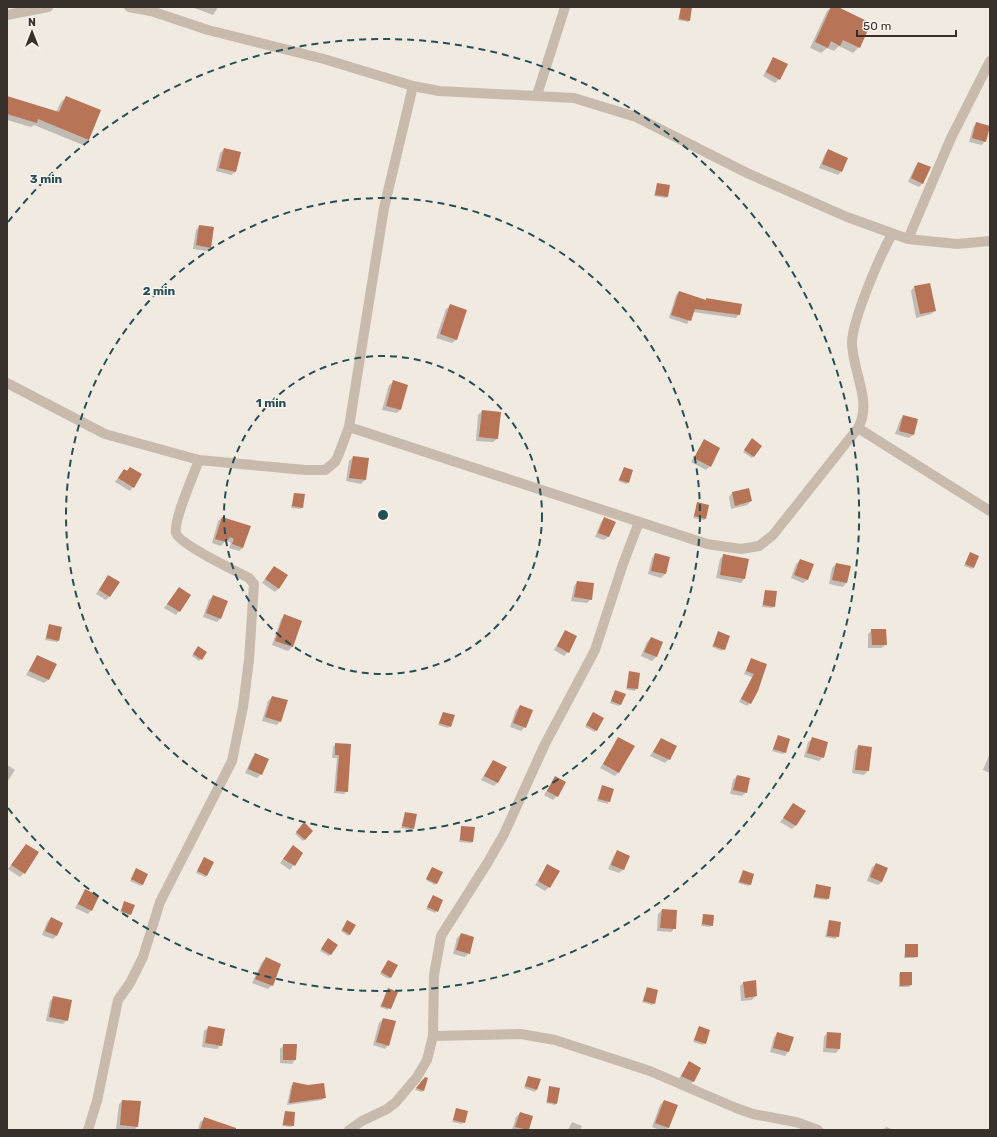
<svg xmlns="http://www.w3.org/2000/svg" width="997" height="1137" font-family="Rubik,sans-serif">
<rect width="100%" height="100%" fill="#f1eae1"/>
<path fill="#0003" d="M192 7H218L213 15Z
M681 7H686L689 20 688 22 678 20Z
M831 7H836L859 47 853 53 839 46 834 51 827 48 821 53 810 48 827 11Z
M773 58 779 79 775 83 763 76Z
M7 97 56 112 61 102 66 97 100 111 88 140 83 145 34 125 31 127 7 120Z
M977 123 985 141 982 145 969 142 973 127Z
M224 149 235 172 231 175 216 171 220 153Z
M828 150 841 172 838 175 819 168 825 154Z
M918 163 923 183 919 187 908 182 915 167Z
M657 184 667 197 666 198 654 196Z
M200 226 210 247 207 251 193 249 196 230Z
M914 287 935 311 931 314 916 318 911 291Z
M679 292 739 314 736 318 693 312 687 324 669 318 676 295Z
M450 306 456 340 452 343 436 338 446 309Z
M393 382 400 410 397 413 382 410 389 385Z
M482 411 497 439 493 442 476 441 478 415Z
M903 416 913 435 909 438 895 434 900 420Z
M704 441 710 466 706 470 691 462Z
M751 441 761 446 752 458 743 452Z
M353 457 368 459 365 480 361 484 346 481 349 461Z
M130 468 133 487 130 491 115 482 124 470 126 471Z
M624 468 628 482 626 484 618 481Z
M732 493 751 501 747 505 731 509 729 497Z
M294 494 302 507 300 509 291 508Z
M698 504 705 519 704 520 693 518Z
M222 518 243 548 239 551 229 548 231 543 226 540 221 546 212 543 218 521Z
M605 519 614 523 608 537 604 540 595 537 601 522Z
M655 554 669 558 665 574 661 578 648 574 652 558Z
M724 555 748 559 744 579 741 583 716 578 720 559Z
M969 555 973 567 972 569 964 566Z
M800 560 807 580 803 583 791 578 796 564Z
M836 564 850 567 846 583 843 587 829 584 832 568Z
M274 567 279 588 275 592 262 583Z
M108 576 110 596 106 600 96 594Z
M577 582 591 599 587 603 571 601 574 586Z
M179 589 190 596 176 615 164 608Z
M765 591 774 606 772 608 762 607Z
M213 596 221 618 217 622 203 617 209 600Z
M284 616 301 621 292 647 288 651 272 645 281 619Z
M49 625 58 641 57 642 45 640Z
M872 630 886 644 882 648H868V634Z
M565 631 568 652 564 656 554 650Z
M718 632 724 649 722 651 712 647Z
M651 638 662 642 656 657 652 661 641 656 647 642Z
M197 649 206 652 199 661 192 656Z
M37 656 48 680 44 683 26 675Z
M751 659 766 664 750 703 747 706 739 702 752 677 744 674Z
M629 672 639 674 635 691 626 689Z
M615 691 621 704 619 706 610 703Z
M272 697 280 721 277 725 262 721 268 701Z
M520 706 525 727 521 731 510 727 516 710Z
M443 713 450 726 448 728 438 725Z
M593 713 596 730 595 732 585 727Z
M778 736 785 752 783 754 772 751Z
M619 738 618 773 615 776 600 768Z
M661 739 669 759 665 763 650 756Z
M812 739 823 757 819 761 804 757 808 742Z
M336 744H350L347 791 344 794 334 793 337 758H332L333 747Z
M859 746 868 771 864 775 852 773 855 750Z
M990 753V773L983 770Z
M255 755 261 774 257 778 245 773 252 758Z
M493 761 498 782 494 786 481 780Z
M7 765 15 770 7 782Z
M737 776 746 792 742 796 730 794 733 780Z
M555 777 557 796 553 800 544 795Z
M602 787 613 789 608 804 597 801Z
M793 805 795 826 792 829 780 822Z
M405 813 413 828 411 830 401 828Z
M304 824 312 831 303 841 295 834Z
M462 827 473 841 471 843 459 842Z
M26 845 24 873 20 877 8 869Z
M293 847 302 853 290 870 280 863Z
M618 851 629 856 623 870 619 873 608 869 614 855Z
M204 858 207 875 205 877 196 873Z
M876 864 882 882 878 885 867 881 872 867Z
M548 866 549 887 545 891 535 885Z
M431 869 436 883 435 885 426 880Z
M136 870 143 884 141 886 130 881Z
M743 872 753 875 749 886 738 883Z
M817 885 828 899 826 900 813 898Z
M85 891 91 910 88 914 75 908Z
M433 896 437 911 435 913 426 909Z
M125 902 130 914 129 916 120 912Z
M662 910 675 928 671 932 657 931 658 914Z
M704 915 712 925 710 927 701 926Z
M51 918 56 936 53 939 42 935 47 922Z
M829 921 840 923 836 939 825 937Z
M346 923 350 934 348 936 341 931Z
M461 934 469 953 465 957 453 954 457 938Z
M326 941 336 945 329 956 320 951Z
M906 945 917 956 915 958H904Z
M266 958 272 985 268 989 252 983 262 962Z
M388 961 390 977 389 979 380 974Z
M900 973 911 985 909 987H899V974Z
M744 982 756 996 752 1000 741 1001 740 986Z
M388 989 396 993 388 1010 380 1007Z
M647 989 654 1003 652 1005 642 1002Z
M53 998 67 1020 63 1024 46 1021 50 1001Z
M383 1019 388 1045 385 1049 373 1045 379 1023Z
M699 1027 709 1031 703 1045 693 1042Z
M208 1028 221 1045 217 1049 202 1047 204 1031Z
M778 1033 788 1052 785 1056 770 1052 774 1037Z
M827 1033 839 1049 836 1053 823 1052 824 1037Z
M284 1045 295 1060 292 1064 280 1063V1049Z
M689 1063 693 1082 689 1085 678 1080Z
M528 1077 540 1080 535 1092 524 1088Z
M423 1079V1090L422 1092 415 1090Z
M294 1083 325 1097 322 1100 287 1105 291 1086Z
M550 1087 557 1103 555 1105 546 1103Z
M122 1101 137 1127 134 1130 116 1129 119 1104Z
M664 1101 677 1106 668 1128 666 1130H660L652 1127 660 1105Z
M457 1109 467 1112 462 1124 452 1122Z
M285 1112 293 1126 291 1127 282 1126Z
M520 1113 532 1117 528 1130H512L516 1117Z
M204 1119 214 1130H198L200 1122Z
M572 1122 582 1126 580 1130H568Z
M886 1127 894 1130H883Z"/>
<path fill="#b87457" d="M681 7H692L690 21 679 19Z
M831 7H838L871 23 860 48 843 40 840 46 831 41 828 48 815 42Z
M773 57 788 64 780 80 766 72Z
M7 96 59 112 66 96 101 110 89 140 38 119 37 123 7 114Z
M976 122 990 126 986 142 972 138Z
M224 148 241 152 236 172 219 168Z
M828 149 848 158 842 172 822 164Z
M918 162 931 167 923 184 911 178Z
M657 183 670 185 668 197 655 195Z
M199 225 214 227 211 248 196 245Z
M930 283 936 311 920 314 914 286Z
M679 291 706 300V298L742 304 740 315 695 309 691 321 671 315Z
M450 304 467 310 457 340 440 334Z
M393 380 408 385 401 410 386 406Z
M482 410 501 412 498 439 479 437Z
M903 415 918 419 914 435 899 431Z
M752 438 762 446 754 457 744 450Z
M704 439 720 448 711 467 694 458Z
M353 456 369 458 366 480 349 478Z
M130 467 142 474 134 488 118 478 124 469 127 471Z
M624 467 633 470 629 483 619 480Z
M749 488 752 501 735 506 732 492Z
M294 493 305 494 303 508 292 506Z
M697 502 709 505 706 519 694 516Z
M222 517 251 526 243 548 232 544 234 539 230 537 226 542 215 539Z
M604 517 616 522 609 537 598 533Z
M970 552 979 556 974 568 965 564Z
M655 553 670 557 666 574 651 571Z
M723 554 749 559 745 579 720 575Z
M800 559 814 564 808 580 794 575Z
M836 563 851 566 847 583 832 580Z
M274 566 288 575 279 589 265 579Z
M108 575 120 582 110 597 99 590Z
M577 581 594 583 592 600 574 597Z
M179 587 191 595 180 612 167 604Z
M765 590 777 591 775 607 763 605Z
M213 595 228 601 221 619 206 613Z
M284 614 302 621 293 647 275 641Z
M49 624 62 627 59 641 46 638Z
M871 629H886L887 645H872Z
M565 630 577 636 569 653 557 646Z
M718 631 730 636 725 650 713 646Z
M651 637 663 642 657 657 644 652Z
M198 646 207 652 202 660 193 654Z
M37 655 57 664 49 680 29 671Z
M751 658 767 664 758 691 751 704 741 699 754 674 746 671Z
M629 671 640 673 638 689 627 688Z
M615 690 626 694 621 705 611 701Z
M272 696 288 700 281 722 265 717Z
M520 705 533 710 526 728 513 723Z
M443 712 455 715 451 727 439 723Z
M593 712 604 718 597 731 586 725Z
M778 735 790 739 786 753 773 749Z
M618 737 635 746 619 773 603 764Z
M812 737 828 742 824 758 807 753Z
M661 738 677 746 670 760 653 752Z
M335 743 351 744 348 792 336 791 339 755H335Z
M858 745 872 747 869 771 855 770Z
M255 753 269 759 262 775 248 769Z
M493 760 507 767 498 783 484 776Z
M737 775 750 778 747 793 733 790Z
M555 776 566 782 558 797 547 791Z
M602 785 614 789 610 802 598 799Z
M793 803 806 811 796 826 783 818Z
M405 812 417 814 414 829 402 826Z
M304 822 313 831 305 840 296 832Z
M461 826 475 827 473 842 460 840Z
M26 844 39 852 25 874 11 865Z
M293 845 303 853 295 866 283 859Z
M617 850 630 856 624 870 611 865Z
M204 857 214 862 207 876 197 871Z
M876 863 888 868 882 882 870 877Z
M547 864 560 871 550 888 538 881Z
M432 867 443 872 437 884 426 879Z
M136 868 148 874 143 885 131 879Z
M743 870 754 874 751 885 739 882Z
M816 884 831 887 829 899 814 897Z
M85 889 99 896 92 911 78 904Z
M433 895 443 900 438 912 427 907Z
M124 901 135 905 131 915 121 911Z
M662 909 677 910 676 929 660 928Z
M703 914 714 915 713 926 702 924Z
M51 917 63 923 57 936 45 931Z
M347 920 356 925 350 935 342 930Z
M829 920 841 922 839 937 827 936Z
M461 933 474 937 470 954 456 950Z
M328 938 338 945 331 955 321 949Z
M905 944H918V957H905Z
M266 957 281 964 273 986 255 979Z
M388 960 398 965 391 978 381 972Z
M900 972H912V985L900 986Z
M756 980 757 996 745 998 743 982Z
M647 987 658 990 655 1004 643 1001Z
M388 988 398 992 391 1009 381 1006Z
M53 996 72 1000 68 1021 49 1017Z
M383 1018 396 1021 389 1046 376 1042Z
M208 1026 225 1029 222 1046 205 1043Z
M699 1026 710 1030 706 1044 694 1040Z
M777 1032 794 1037 789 1052 773 1048Z
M827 1032 841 1033 840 1049 826 1048Z
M283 1044H297L296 1060H283Z
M689 1061 701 1068 694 1082 681 1076Z
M528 1076 541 1079 537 1090 525 1086Z
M425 1077 428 1078 424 1091 416 1088Z
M293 1082 308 1085 324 1083 326 1098 289 1103Z
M549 1086 560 1088 557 1104 547 1102Z
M122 1100 141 1101 138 1127 120 1125Z
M664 1100 678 1105 669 1128 655 1123Z
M456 1108 468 1111 465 1123 453 1120Z
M285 1111 295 1112 294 1126 283 1125Z
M520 1112 533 1116 529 1130 515 1127Z
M204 1117 236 1128V1130H200Z"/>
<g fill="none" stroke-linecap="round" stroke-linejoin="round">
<path stroke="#c8bbae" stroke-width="10" d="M129 7 151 11 208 30 324 59 413 86 439 91 574 98 636 117 747 173 847 217 908 239 957 244 990 241
M7 15 48 7
M413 86 384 208 349 427 707 544 741 549 759 546 773 535 858 428C873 402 852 371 852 342 853 318 880 256 892 234
M537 95 565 7
M908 239 951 138 990 61
M7 383 105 434 199 460 305 470H325L335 462 338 456 349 427
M858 428 990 511
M433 1036 521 1034 555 1040 650 1071 736 1108 753 1114 796 1122 818 1130
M88 1130 97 1101 118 1000 130 983 143 957 160 902 232 761 243 707 249 660 254 584 249 578C236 571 179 544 176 533 173 521 194 474 199 460
M349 1130 362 1121 387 1109 396 1102 417 1077 427 1060 433 1036 434 975 441 936 488 862 504 834 545 744 595 650 623 564 639 522"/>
</g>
<g fill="none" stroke="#254f54" stroke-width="2" stroke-dasharray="7 5">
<circle cx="383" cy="515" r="159"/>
<circle cx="383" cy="515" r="317"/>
<path d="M8 222A476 476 0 1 1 8 808"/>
</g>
<circle cx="383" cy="515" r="6" fill="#254f54" stroke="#f8f4ed" stroke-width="2"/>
<g font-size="12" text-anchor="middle" font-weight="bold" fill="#254f54" stroke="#f8f4ed" stroke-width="3" stroke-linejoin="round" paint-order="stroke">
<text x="46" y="183">3 min</text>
<text x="159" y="295">2 min</text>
<text x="271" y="407">1 min</text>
</g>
<rect width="997" height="1137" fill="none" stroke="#37302b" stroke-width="16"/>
<g transform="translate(32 32)" stroke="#f8f4ed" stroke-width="3" paint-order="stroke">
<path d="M0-3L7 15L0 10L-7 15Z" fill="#37302b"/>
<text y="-6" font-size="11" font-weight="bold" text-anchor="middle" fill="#37302b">N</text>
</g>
<path d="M857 30v6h99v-6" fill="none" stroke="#37302b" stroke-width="2"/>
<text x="863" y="30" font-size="12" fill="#37302b" stroke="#f8f4ed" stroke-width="3" paint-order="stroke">50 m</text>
</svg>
